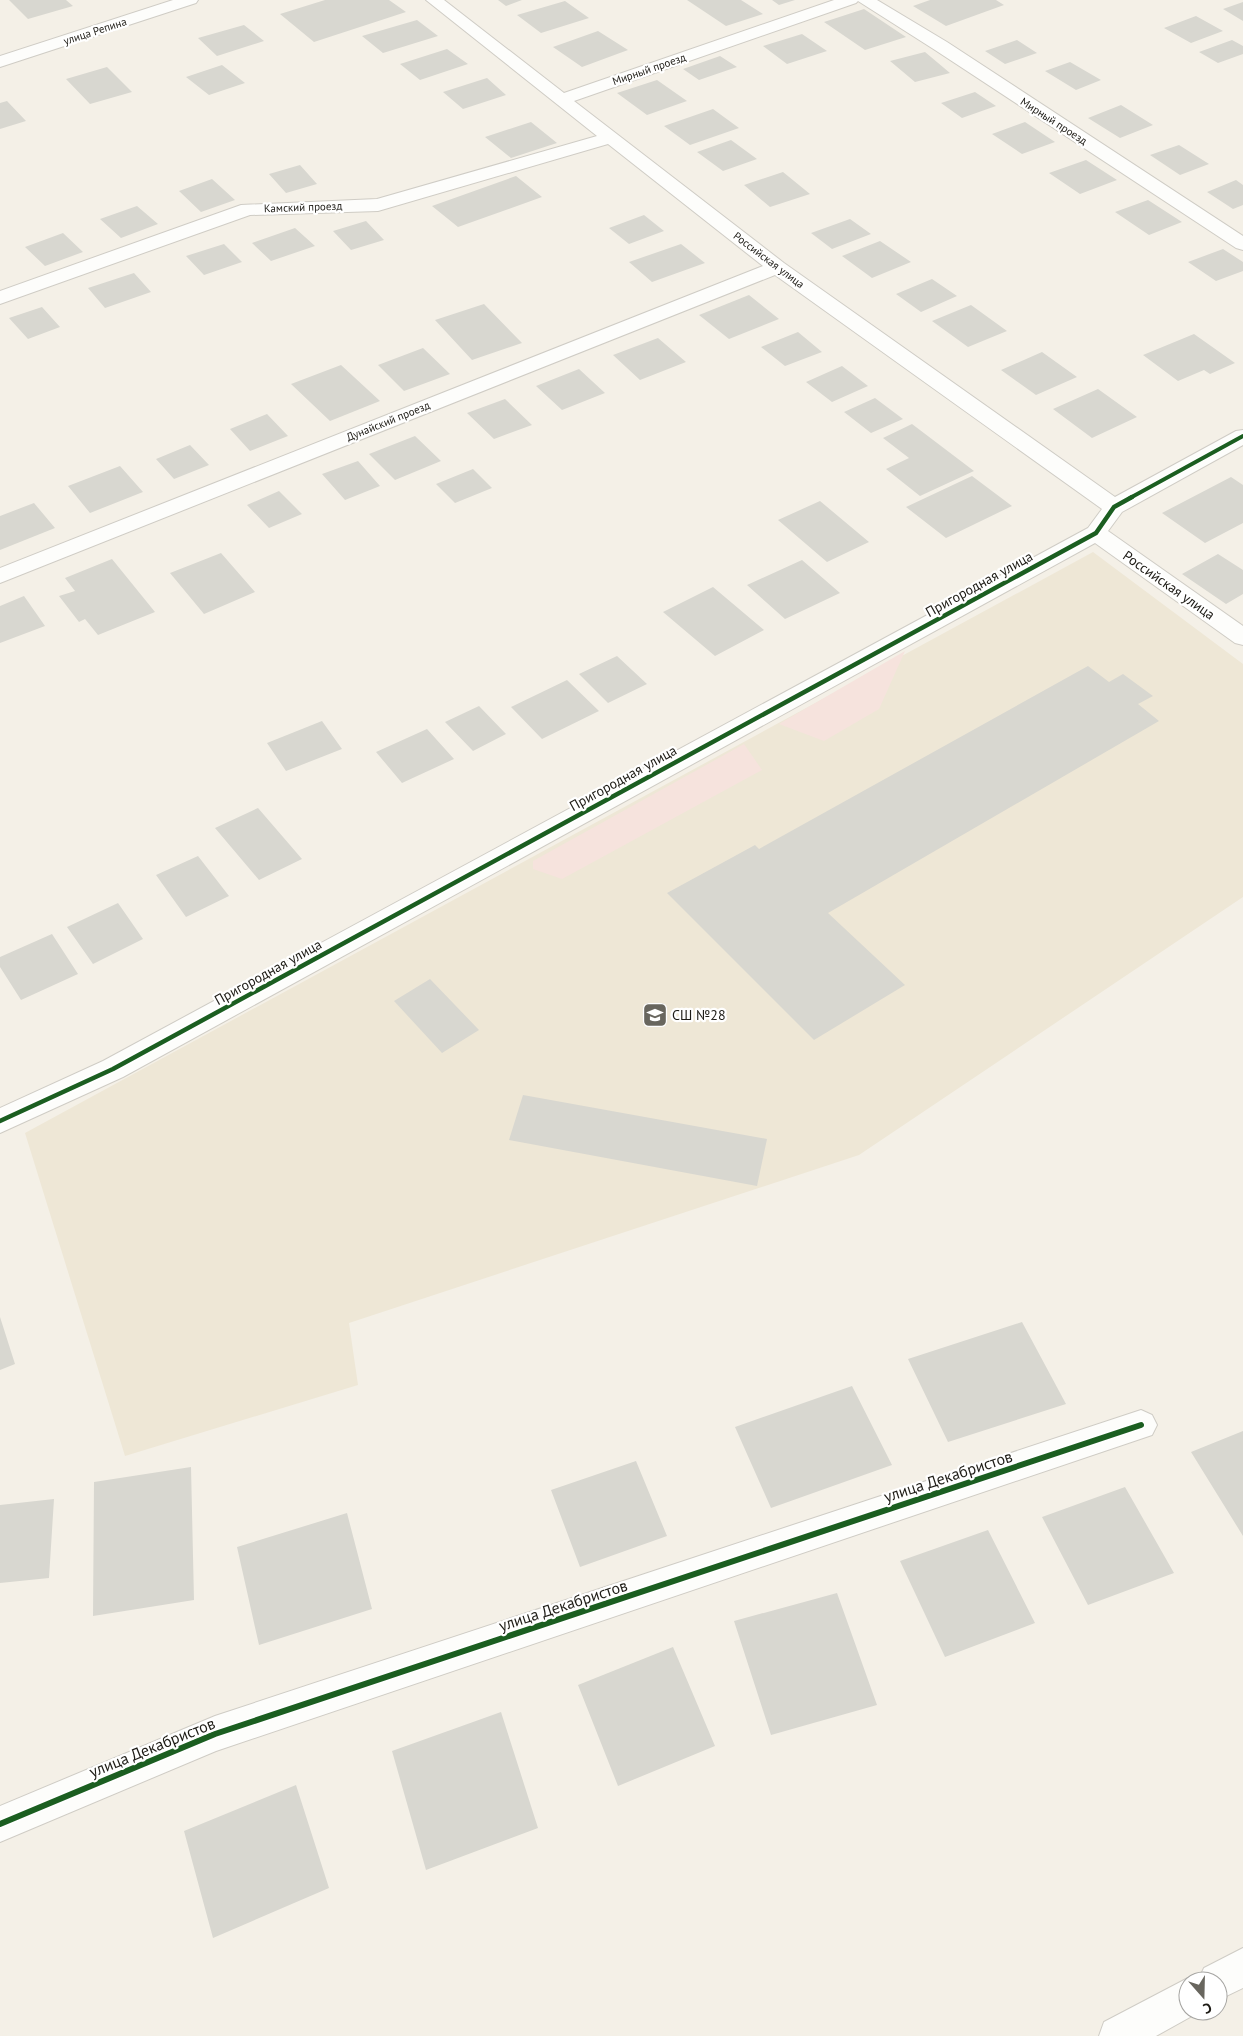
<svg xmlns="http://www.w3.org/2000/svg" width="1243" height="2036" font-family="'PT Sans',sans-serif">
<rect width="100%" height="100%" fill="#f4f0e7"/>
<path fill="#eee7d6" d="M1093 552 1243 664V897L859 1155 349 1323 358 1385 125 1456 25 1133Z"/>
<path fill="#f6e3dd" d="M905 651 879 709 824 741 779 724Z
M744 744 762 770 562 879 533 869V861Z"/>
<path fill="#d8d7d0" d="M9 0H66L73 6 28 19Z
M325 0H389L406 12 314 42 280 14Z
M498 0H522L506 6Z
M687 0H741L763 14 726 26Z
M772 0H795L779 5Z
M930 0H996L1004 5 946 26 913 6Z
M565 1 589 18 541 33 517 15Z
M1243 2V21L1223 9Z
M864 9 906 37 865 50 824 22Z
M1196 16 1223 31 1191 43 1164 28Z
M417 20 438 36 383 53 362 36Z
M244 25 264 41 217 56 198 38Z
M598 31 628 50 582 67 553 47Z
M802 34 827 51 787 64 763 46Z
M1017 40 1037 53 1005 64 985 51Z
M1232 40 1243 46V54L1218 63 1199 52Z
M447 49 468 64 420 80 400 64Z
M925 52 950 73 915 82 890 61Z
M720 56 737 67 699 80 683 69Z
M1070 62 1101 80 1076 90 1045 71Z
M222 65 245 83 209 95 186 77Z
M107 67 132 92 90 104 66 79Z
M487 78 506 95 463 109 443 92Z
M657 80 687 101 647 115 617 93Z
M975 92 996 106 962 118 941 103Z
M7 101 26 121 0 129V103Z
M1121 105 1153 125 1120 138 1088 118Z
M713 109 739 128 690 145 664 126Z
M531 122 557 143 511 158 485 137Z
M1025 122 1055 142 1022 154 992 134Z
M731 140 757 159 723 171 697 152Z
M1179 145 1209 164 1180 175 1150 155Z
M1086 160 1117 180 1080 194 1049 173Z
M300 165 317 184 286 193 269 174Z
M783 172 810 194 770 207 744 185Z
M516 176 542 197 458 227 432 206Z
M212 179 235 200 201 212 179 191Z
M1236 180 1243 185V205L1233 209 1207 192Z
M1148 200 1182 222 1149 235 1115 212Z
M137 206 158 224 121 238 100 219Z
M644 215 664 231 629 244 609 228Z
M850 219 871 234 832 249 811 233Z
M366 221 384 240 351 250 333 231Z
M295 228 315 246 271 261 252 243Z
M63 233 83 252 45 266 25 247Z
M880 241 911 262 872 278 842 256Z
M224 244 242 262 204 275 186 256Z
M681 244 705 263 652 282 629 262Z
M1223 249 1243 262V271L1216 281 1188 262Z
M134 273 151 292 105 308 88 288Z
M932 279 957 296 921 312 896 294Z
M749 295 779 319 729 339 699 315Z
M484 304 522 343 472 360 435 320Z
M971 305 1007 331 968 347 932 321Z
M42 307 60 327 28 339 9 318Z
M798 332 822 352 785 366 761 347Z
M1194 334 1235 363 1210 374 1204 370 1178 381 1143 355Z
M658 338 686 362 640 380 613 355Z
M423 348 450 374 404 391 378 365Z
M1042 352 1077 377 1036 395 1001 370Z
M341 365 380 401 330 421 291 384Z
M842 366 868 386 832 402 806 382Z
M579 369 605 393 562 410 536 386Z
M1098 389 1137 417 1092 438 1053 409Z
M875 398 903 419 871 433 844 412Z
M505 399 532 425 494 439 467 413Z
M267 414 288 436 250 451 230 429Z
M912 424 974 471 920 496 886 469 909 458 883 438Z
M415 436 441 461 395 480 369 454Z
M190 445 209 465 174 479 156 459Z
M358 461 380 486 345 500 322 474Z
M120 466 143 492 90 513 68 486Z
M473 469 492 488 455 503 436 484Z
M972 476 1012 506 946 538 906 507Z
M1231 477 1243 485V523L1205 543 1162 513Z
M279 491 302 514 269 528 247 505Z
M820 501 869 542 827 562 778 520Z
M34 503 55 528 0 550V516Z
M221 553 255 592 204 614 170 573Z
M1218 554 1243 570V594L1226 604 1182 574Z
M112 559 155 612 98 635 85 619 79 622 59 596 75 591 65 578Z
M802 560 840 593 785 619 747 585Z
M713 587 764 630 715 656 663 612Z
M24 596 45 626 0 643V606Z
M617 656 647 684 608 703 579 674Z
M1088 666 1109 682 1123 674 1153 696 1138 704 1159 721 828 913 905 985 814 1040 667 893 755 845 759 849Z
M567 680 599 711 542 739 511 707Z
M479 706 506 734 473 751 445 722Z
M322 721 342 749 286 771 267 743Z
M427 729 454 759 402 783 376 752Z
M258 808 302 859 259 880 215 828Z
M198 856 229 896 186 917 156 875Z
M118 903 143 939 93 964 67 927Z
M52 934 78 974 21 1000 0 967V957Z
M430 979 479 1030 442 1053 394 1001Z
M523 1095 767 1139 757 1186 509 1140Z
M0 1317 15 1364 0 1370Z
M1022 1322 1066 1404 948 1442 908 1359Z
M852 1386 892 1465 771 1508 735 1427Z
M1243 1431V1536L1191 1452Z
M636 1461 667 1536 580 1567 551 1490Z
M191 1467 194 1600 93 1616 94 1482Z
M1125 1487 1174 1573 1088 1605 1042 1517Z
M54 1499 49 1578 0 1583V1505Z
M347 1513 372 1609 259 1645 237 1547Z
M988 1530 1035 1623 945 1657 900 1561Z
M837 1593 877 1705 771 1735 734 1621Z
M673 1647 715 1746 618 1786 578 1685Z
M501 1712 538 1828 426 1870 392 1751Z
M296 1785 329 1888 213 1938 184 1831Z"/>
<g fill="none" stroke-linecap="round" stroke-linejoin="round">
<defs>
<path id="minor" d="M173 0H198L196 3 0 67V56Z
M426 0H444L564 93 834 0H877L947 42 1243 236V250L1236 248 935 50 858 1 856 3 574 101 784 263 1115 497 1236 431 1243 430V445L1122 512 1108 531 1243 626V645L1235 643 1095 543 123 1077 0 1133V1108L103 1061 1088 528 1102 509 775 275 0 583V568L763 266 608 144 378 211 250 215 0 304V291L241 205 377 199 597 136Z
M1141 1410 1152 1415 1157 1425 1152 1435 216 1751 0 1842V1806L215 1716Z
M1243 1948V1988L1218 2000V1981H1198L1204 1968Z
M1188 1978 1195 1981H1188V2011H1201L1156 2036H1099L1104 2022Z"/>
</defs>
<use href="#minor" stroke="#cfccc5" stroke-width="2"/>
<use href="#minor" fill="#fdfdfb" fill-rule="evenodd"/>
<defs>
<path id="cycleway-far2" d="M1130 498 1243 436"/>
<path id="cycleway-far1" d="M0 1121 113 1069 1096 533 1114 507 1132 497"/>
<path id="cycleway" d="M0 1824 215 1734 1141 1425"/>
</defs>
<use href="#cycleway-far2" stroke="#fff" stroke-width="5.5"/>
<use href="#cycleway-far1" stroke="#fff" stroke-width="8"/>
<use href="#cycleway" stroke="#fff" stroke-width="9"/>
<use href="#cycleway-far2" stroke="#1b5e20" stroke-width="4"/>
<use href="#cycleway-far1" stroke="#1b5e20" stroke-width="4.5"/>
<use href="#cycleway" stroke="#1b5e20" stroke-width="6"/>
</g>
<defs>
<symbol id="school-square" viewBox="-11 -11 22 22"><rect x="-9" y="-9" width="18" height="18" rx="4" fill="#68665e" stroke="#fff"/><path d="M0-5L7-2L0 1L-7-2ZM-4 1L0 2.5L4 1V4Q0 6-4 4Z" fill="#fff"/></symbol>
</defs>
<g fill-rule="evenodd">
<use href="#school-square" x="641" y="1001" width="28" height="28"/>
</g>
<g text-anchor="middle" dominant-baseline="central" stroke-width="4.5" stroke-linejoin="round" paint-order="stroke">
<g font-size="11" fill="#1d1b15" stroke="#fff">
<text transform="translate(95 31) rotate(-18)">улица Репина</text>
<text transform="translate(649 69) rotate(-19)">Мирный проезд</text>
<text transform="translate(1054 121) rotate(33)">Мирный проезд</text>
<text transform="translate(303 207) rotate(-2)">Камский проезд</text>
<text transform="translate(769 260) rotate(37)">Российская улица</text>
<text transform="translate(388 421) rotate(-22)">Дунайский проезд</text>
</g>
<g font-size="14" fill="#1d1b15" stroke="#fff">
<text transform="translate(979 584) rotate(-29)">Пригородная улица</text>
<text transform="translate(1169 585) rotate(35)">Российская улица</text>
<text transform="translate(623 778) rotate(-29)">Пригородная улица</text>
<text transform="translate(268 972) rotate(-29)">Пригородная улица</text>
</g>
<g font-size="14" fill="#1d1b15" stroke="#fff" text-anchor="start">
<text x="672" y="1015">СШ №28</text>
</g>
<g font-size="16" fill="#1d1b15" stroke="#fff">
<text transform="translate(948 1476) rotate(-18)">улица Декабристов</text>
<text transform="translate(563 1605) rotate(-18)">улица Декабристов</text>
<text transform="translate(152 1747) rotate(-22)">улица Декабристов</text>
</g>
</g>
<g transform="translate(1203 1996) rotate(160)"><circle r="24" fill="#ffffff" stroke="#a5a4a1"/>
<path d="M0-4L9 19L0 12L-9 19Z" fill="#68665e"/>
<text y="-8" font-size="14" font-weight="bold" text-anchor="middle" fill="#1d1b15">С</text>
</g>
</svg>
